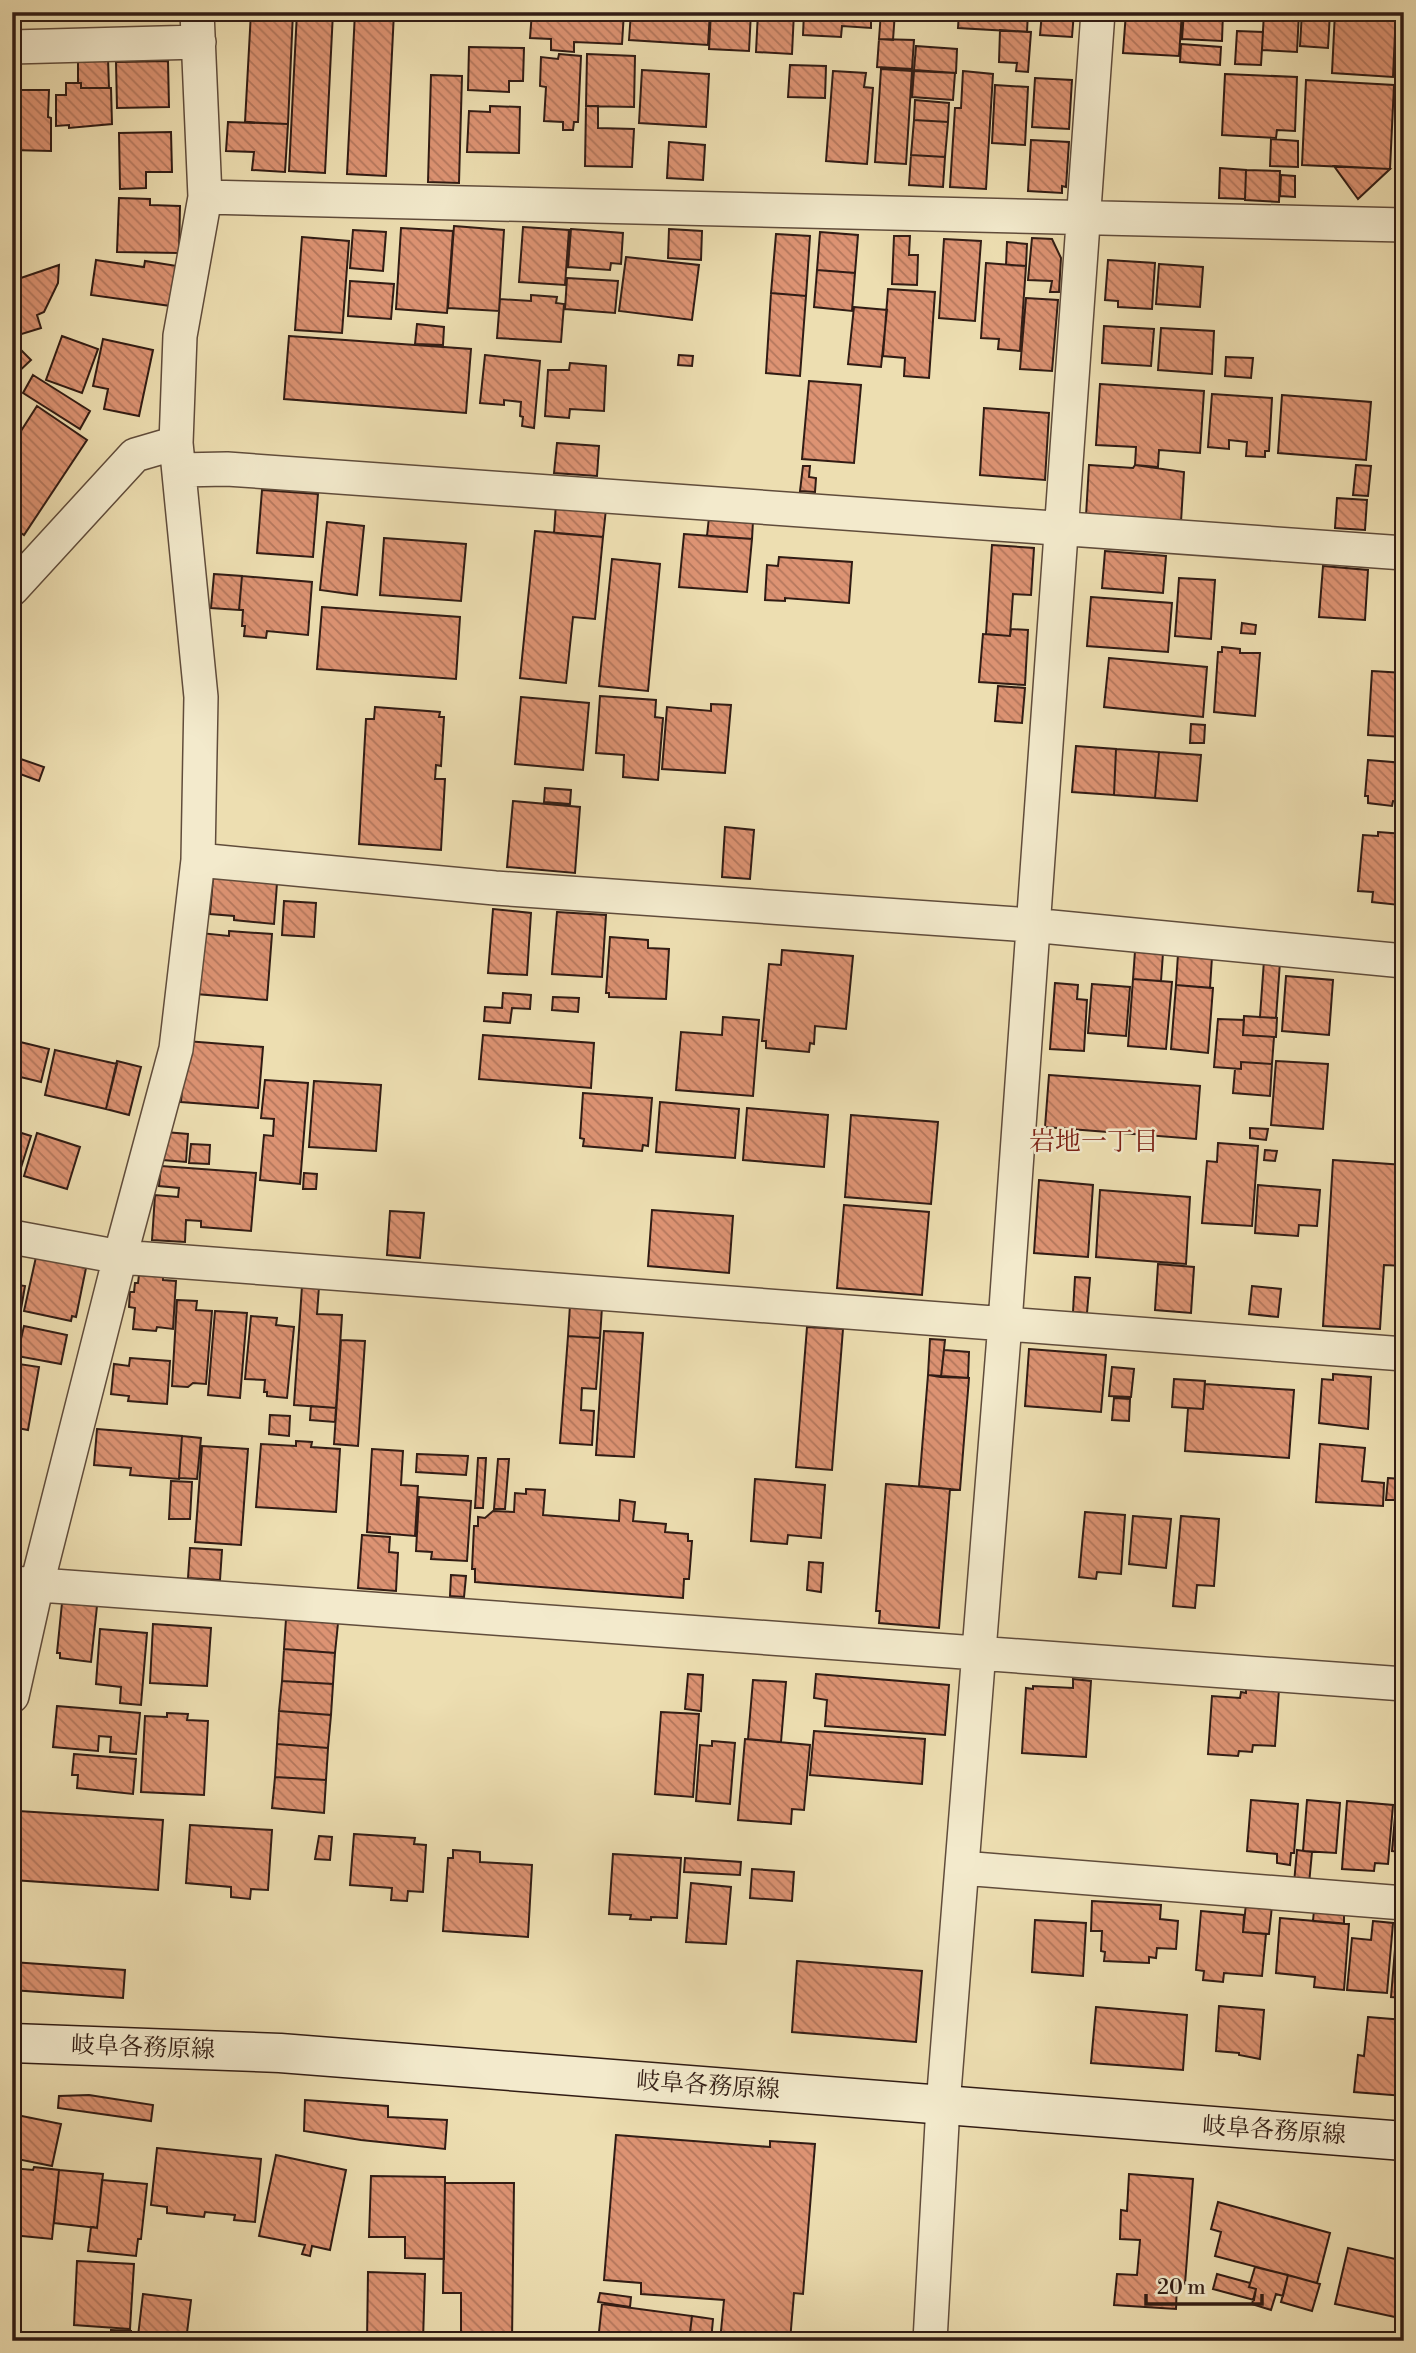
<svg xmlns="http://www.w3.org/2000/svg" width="1416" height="2353" font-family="'Libre Bodoni','Noto Serif JP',serif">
<defs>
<pattern id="building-back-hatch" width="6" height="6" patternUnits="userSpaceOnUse" patternTransform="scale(1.75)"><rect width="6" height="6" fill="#dd9373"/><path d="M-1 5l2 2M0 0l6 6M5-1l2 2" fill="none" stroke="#b4775d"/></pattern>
</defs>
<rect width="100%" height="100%" fill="#eddeb1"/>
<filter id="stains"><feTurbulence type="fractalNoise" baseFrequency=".00286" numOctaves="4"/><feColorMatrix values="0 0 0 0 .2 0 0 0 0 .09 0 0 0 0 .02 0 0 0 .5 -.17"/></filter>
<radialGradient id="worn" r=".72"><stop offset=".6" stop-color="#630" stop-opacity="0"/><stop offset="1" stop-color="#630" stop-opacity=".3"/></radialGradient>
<path fill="url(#building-back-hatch)" stroke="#311c14" stroke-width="2" d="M251 12H293L288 124 245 122Z
M297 12H333L325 173 289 171Z
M355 12H394L386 176 347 174Z
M532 12H624L622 44 574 42V52L551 50V39L530 38Z
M631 12H710L708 45 629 40Z
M711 12H751L749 51 709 49Z
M758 12H794L792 54 756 52Z
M804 12H871V28L842 26 841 37 803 35Z
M881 12H895L893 40 879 39Z
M959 12H1028L1027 32 958 28Z
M1042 12H1074L1072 37 1040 35Z
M1126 12H1182L1179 56 1123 53Z
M1184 12H1223L1222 41 1182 39Z
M1264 12H1299L1297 52 1262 50Z
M1302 12H1330L1328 48 1300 46Z
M1335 12H1396L1393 77 1332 73Z
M1000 30 1031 32 1028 72 1016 71 1017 63 999 62Z
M1237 31 1263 32 1261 65 1235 64Z
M879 39 914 40 912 69 877 67Z
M1181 44 1221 47 1220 65 1180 62Z
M916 46 957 49 956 73 914 70Z
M469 47 524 48 523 81H509V92L468 90Z
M559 54 581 56 578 122H574L573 130H563V122L544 121 546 87 540 86 541 57 558 59Z
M587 54 635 56 634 107 586 106Z
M108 59 109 88H81V83H78V60Z
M168 61 169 107 117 108 116 62Z
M12 62H20L19 90H12Z
M790 65 826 66 825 98 788 97Z
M881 69 912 71 906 164 875 162Z
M642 70 709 74 706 127 639 123Z
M833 71 866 73 864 87 873 88 867 164 826 161Z
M914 71 955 73 953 100 912 97Z
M963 71 993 74 986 189 950 187 955 108H961Z
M1225 74 1297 77 1295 131 1277 130 1276 138 1222 135Z
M431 75 462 76 459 183 428 182Z
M1035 78 1072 80 1069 129 1032 127Z
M1306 80 1394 85 1390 169 1302 165Z
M66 83H81V88H111L112 124 69 128V125L56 126V95H66Z
M995 85 1028 87 1025 145 992 143Z
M12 90H49L48 117 51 118V151L12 150Z
M915 100 949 103 948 122 914 120Z
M490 106 520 107 519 153 467 152 469 111 490 112Z
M586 106H598V128L634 129 632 167 585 166Z
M914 120 948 122 945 157 911 155Z
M228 122 288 124 285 172 252 170 254 152 226 151Z
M171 132 172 172H146V188L120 189 119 133Z
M1271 139 1298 141V167L1270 166Z
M1031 140 1069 142 1066 187 1062 186V193L1028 191Z
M669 142 705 145 703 180 667 178Z
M911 155 945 157 943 187 909 185Z
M1334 166 1390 169 1358 199Z
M1220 168 1246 170 1245 199 1219 198Z
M1246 170 1280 171 1279 202 1245 200Z
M1281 175 1295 176V197L1280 196Z
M119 198 150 199V205L180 206 179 253 117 252Z
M454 226 504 230 499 311 448 308Z
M523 227 569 230 565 285 519 282Z
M401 228 453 231 447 313 396 309Z
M571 229 623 233 621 264 611 263 610 270 568 267Z
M669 229 702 231 701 260 668 258Z
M353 230 386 232 383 271 350 268Z
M820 232 858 235 855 273 817 270Z
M776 234 810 236 806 296 771 293Z
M894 236H910L909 255H918L917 285 892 284Z
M302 237 349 241 342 333 295 330Z
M1032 238 1052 239 1061 258 1059 292H1050L1052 281 1028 280Z
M944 239 981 241 975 321 939 318Z
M1007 242 1027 244 1026 266 1006 265Z
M626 257 699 265 692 320 619 311Z
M96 260 144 267 145 261 177 266 171 306 91 295Z
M1108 260 1155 263 1152 309 1118 307V301L1105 300Z
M986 263 1026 266 1020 351 998 349 999 339 981 338Z
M1159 264 1203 267 1200 307 1156 304Z
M59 265 58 283 44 312 37 315 41 328 12 337V288L16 286 15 280Z
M817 270 855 273 852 311 814 307Z
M567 278 618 281 615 313 565 309Z
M350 281 394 284 391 319 348 316Z
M888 289 935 292 929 378 904 376 905 358 883 356Z
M771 293 806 296 800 376 766 373Z
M531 295 557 297 556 303 564 304 561 342 497 338 500 299 531 301Z
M1026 298 1058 300 1052 371 1020 369Z
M854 307 887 310 881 367 848 364Z
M417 324 444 327 443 345 415 344Z
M1104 326 1154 329 1151 366 1102 363Z
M1161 328 1214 331 1212 374 1158 370Z
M62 336 98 349 82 393 46 380Z
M289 336 471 349 466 413 284 399Z
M103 339 153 350 139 416 104 409 108 389 93 386Z
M12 341 31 360 12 378Z
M485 355 540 361 534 428 522 426 523 417 520 416 521 402 504 400V405L480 403Z
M679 355 693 356 692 366 678 365Z
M1226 357 1253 358 1251 378 1225 376Z
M570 363 606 366 604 411 570 409 569 418 545 416 548 370H569Z
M33 375 90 411 80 429 23 393Z
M809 381 861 385 854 463 802 459Z
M1100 384 1204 391 1200 453 1159 450 1158 467 1135 465 1136 447 1096 445Z
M1212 394 1272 398 1269 451H1265V457L1246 456 1247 442 1229 440V449L1208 447Z
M1282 395 1371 402 1366 460 1278 453Z
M37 406 87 440 24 535 12 527V445Z
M984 408 1049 413 1045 480 980 475Z
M557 443 599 446 597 476 554 473Z
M1089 465 1133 468 1135 465 1184 472 1181 522 1086 516Z
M1356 465 1371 466 1368 496 1353 495Z
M803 466H810L809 477 816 478 815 492 800 491Z
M262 490 318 494 313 557 257 553Z
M1337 498 1367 500 1365 530 1335 528Z
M556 503 606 509 603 537 554 533Z
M709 517 753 521 752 539 707 536Z
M327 522 364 526 357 595 320 590Z
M535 531 603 537 595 619 573 617 566 683 520 678Z
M684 534 752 539 747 592 679 587Z
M384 538 466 544 461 601 380 595Z
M992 545 1034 548 1031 595 1013 594 1010 636 986 634Z
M1105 551 1166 556 1163 593 1102 588Z
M779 557 852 562 849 603 785 598V601L765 600 767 565 778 566Z
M612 559 660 564 648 691 599 686Z
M1323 566 1368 570 1365 620 1319 617Z
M214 574 242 576 239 610 211 608Z
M242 576 312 582 308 635 267 631 266 638 244 636 245 626H242L243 610H239Z
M1179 578 1215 580 1211 639 1175 636Z
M1091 597 1172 603 1168 652 1087 646Z
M322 607 460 617 456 679 317 669Z
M1242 623 1256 625 1255 634 1241 633Z
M1011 629 1028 630 1025 685 979 682 983 634 1010 636Z
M1222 647 1240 649V653H1260L1255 716 1214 712 1218 652H1222Z
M1109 658 1207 667 1203 717 1104 707Z
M1372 671 1404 673V737L1368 735Z
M998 686 1025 688 1022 723 995 721Z
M600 696 656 700 655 717 663 718 658 780 623 777 624 755 596 753Z
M521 697 589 703 583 770 515 764Z
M711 704 731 705 725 773 662 769 667 707 711 711Z
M375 707 440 712 439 717H444L441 766 436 765 435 779H445L441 850 359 844 366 719H374Z
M1191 724 1205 725 1204 743H1190Z
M1076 746 1116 749 1114 795 1072 792Z
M1116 749 1159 752 1155 798 1114 795Z
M1159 752 1201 755 1197 801 1155 798Z
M12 756 44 767 39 781 12 771Z
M1368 760 1404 763V802L1393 801 1392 806 1368 803V796H1365Z
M545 788 571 790 570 804 544 802Z
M513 801 580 807 575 873 507 867Z
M725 827 754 830 750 879 722 877Z
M1378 832 1404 834 1399 905 1372 902 1373 892 1358 891 1363 835 1378 836Z
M213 878 277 883 274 924 234 920V916L210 914Z
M284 901 316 903 314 937 282 935Z
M493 909 531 913 527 975 488 973Z
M557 912 606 915 602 977 552 974Z
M229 931 272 934 267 1000 196 994 201 933 229 936Z
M610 937 648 940V948L669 949 666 999 609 997V993H606Z
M782 950 853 956 846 1029 815 1026 814 1044 810 1043 809 1052 766 1048V1041H762L769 964 781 965Z
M1135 951 1163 953 1161 981 1133 979Z
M1178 954 1212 957 1210 988 1176 985Z
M1264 960 1280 962 1276 1018 1260 1017Z
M1286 976 1333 980 1329 1035 1282 1031Z
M1133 979 1172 982 1166 1049 1128 1046Z
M1055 983 1078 985 1077 999 1087 1000 1084 1051 1050 1049Z
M1092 984 1130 987 1126 1036 1088 1033Z
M1176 985 1213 988 1208 1053 1171 1049Z
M503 993 531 995 530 1009 512 1008 510 1023 484 1021 485 1007 502 1008Z
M553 997 579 998 578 1012 552 1010Z
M1244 1016 1277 1018 1276 1037 1243 1035Z
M723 1017 759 1020 753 1096 676 1090 681 1032 722 1035Z
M1218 1019 1244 1020 1243 1035 1274 1037 1272 1064 1241 1062V1069L1214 1067Z
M483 1035 594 1043 591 1088 479 1079Z
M12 1040 49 1049 41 1082 12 1075Z
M186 1041 263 1047 258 1108 181 1102Z
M55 1050 117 1064 106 1109 45 1095Z
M117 1061 141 1067 129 1115 106 1109Z
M1276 1061 1328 1064 1323 1129 1271 1125Z
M1241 1062 1272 1064 1270 1096 1233 1093 1235 1069H1241Z
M1049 1075 1200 1086 1196 1139 1045 1127Z
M265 1080 308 1083 300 1184 260 1180 264 1135 273 1136 274 1119 261 1118Z
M314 1081 381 1085 376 1151 309 1147Z
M583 1093 652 1098 648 1146 643 1145 642 1151 583 1146 584 1139 580 1138Z
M660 1102 739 1109 735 1158 656 1152Z
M747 1108 828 1115 824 1167 743 1160Z
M851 1115 938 1122 931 1204 845 1197Z
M1250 1128 1268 1129 1266 1140 1250 1138Z
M12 1130 31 1136 12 1196Z
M165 1132 188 1134 186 1162 163 1160Z
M37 1133 80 1147 67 1189 24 1176Z
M1218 1143 1258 1146 1252 1226 1202 1223 1207 1161 1217 1162Z
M191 1144 210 1145 209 1164 189 1163Z
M1265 1150 1277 1151 1275 1161 1264 1160Z
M1333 1160 1404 1165V1266L1384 1265 1380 1329 1323 1326Z
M161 1166 256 1173 251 1231 201 1227V1221L186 1220 185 1242 152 1240 155 1195 178 1197 179 1188 159 1186Z
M304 1173 317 1174 316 1189H303Z
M1039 1180 1093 1185 1088 1257 1034 1253Z
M1258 1185 1320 1190 1317 1226 1299 1225 1298 1236 1255 1233Z
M1100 1190 1190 1197 1186 1264 1096 1257Z
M844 1205 929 1212 922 1295 837 1288Z
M652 1210 733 1216 729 1273 648 1266Z
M390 1211 424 1213 420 1258 387 1255Z
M36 1257 86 1268 76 1317 72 1316 71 1321 24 1311Z
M1158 1264 1194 1267 1191 1313 1155 1310Z
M139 1275 163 1276V1280L176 1281 173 1329 157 1327 156 1331 133 1329 135 1308 129 1307 130 1292H134L135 1283H138Z
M1075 1277 1090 1278 1087 1313 1073 1312Z
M12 1284 25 1286 17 1332 12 1331Z
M302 1286 319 1287 317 1314 342 1315 336 1408 294 1405Z
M1252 1286 1281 1289 1278 1317 1249 1314Z
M177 1300 197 1301 196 1310 212 1311 206 1384 193 1383 188 1387 172 1386Z
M570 1305 602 1307 600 1338 568 1336Z
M215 1311 247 1313 240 1398 208 1395Z
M251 1316 277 1318 276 1325 294 1327 287 1398 267 1396V1392H264L265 1380 245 1379Z
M24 1326 67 1335 61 1364 17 1356Z
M807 1327 843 1329 832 1470 796 1467Z
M604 1331 643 1333 634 1457 596 1455Z
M568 1336 600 1338 596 1389 582 1388 581 1410 594 1411 592 1445 560 1443Z
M930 1339 945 1340 941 1377 928 1375Z
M341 1340 365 1341 358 1446 334 1444Z
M1029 1349 1106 1355 1101 1412 1025 1406Z
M944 1350 969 1352 968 1378 941 1377Z
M130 1358 170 1361 167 1404 128 1401 129 1396 111 1394 114 1364 129 1366Z
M12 1363 39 1367 28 1430 12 1427Z
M1112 1367 1134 1369 1131 1397 1109 1396Z
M1333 1374 1371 1377 1368 1429 1319 1423 1322 1379 1333 1380Z
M928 1375 969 1378 960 1490 919 1486Z
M1174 1379 1205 1381 1203 1409 1172 1407Z
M1205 1384 1294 1390 1289 1458 1185 1451 1188 1408 1203 1409Z
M1114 1398 1130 1399 1129 1421 1112 1420Z
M311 1406 336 1408 335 1422 310 1420Z
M270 1415 290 1416 289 1436 269 1434Z
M97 1429 182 1436 179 1479 130 1475 131 1468 94 1465Z
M182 1436 201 1438 197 1479 179 1478Z
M296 1441 312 1442 311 1447 340 1449 336 1512 256 1507 261 1444 296 1446Z
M1320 1444 1365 1448 1362 1481 1384 1483 1383 1506 1316 1502Z
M202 1446 248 1449 241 1545 195 1542Z
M372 1449 403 1451 401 1485 418 1486 415 1536 367 1532Z
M417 1454 468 1456 466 1475 416 1472Z
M478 1458H486L483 1508H475Z
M498 1459H509L505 1509H494Z
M1388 1478 1401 1479 1400 1500H1386Z
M755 1479 825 1485 821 1538 788 1535 787 1544 751 1541Z
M171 1481 192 1482 190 1519H169Z
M886 1484 950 1489 939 1628 879 1623 880 1611H876Z
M526 1489 545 1490 543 1515 619 1521 620 1500 635 1502 633 1521 666 1524 665 1532 688 1534V1541H692L689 1579H684L683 1598 475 1582V1569H472L474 1526H478V1517L485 1518 493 1511 514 1512 515 1493 526 1494Z
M419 1497 471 1501 467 1561 431 1559 432 1552 416 1551Z
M1085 1512 1125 1515 1121 1574 1097 1572 1096 1579 1079 1577Z
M1133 1516 1171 1519 1166 1568 1129 1564Z
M1181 1516 1219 1519 1214 1586 1197 1585 1195 1608 1173 1606Z
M362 1535 390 1537 389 1552 398 1553 396 1591 358 1588Z
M190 1548 222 1550 220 1580 188 1578Z
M809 1562 823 1563 821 1592 807 1590Z
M451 1575 466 1576 464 1597 450 1596Z
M62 1603 97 1606 91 1662 60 1658V1653H57Z
M286 1619 338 1623 335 1653 284 1649Z
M153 1624 211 1628 207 1686 150 1683Z
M100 1629 147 1633 141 1705 120 1703 121 1687 96 1684Z
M284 1649 335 1653 333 1684 282 1681Z
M688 1674 703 1675 701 1711 685 1709Z
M816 1674 949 1685 945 1735 825 1726 827 1700 814 1698Z
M1073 1679 1091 1681 1086 1757 1022 1753 1026 1688 1033 1689V1686L1073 1688Z
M753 1680 786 1682 781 1742 748 1739Z
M282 1681 333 1684 331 1715 279 1711Z
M1246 1687 1279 1689 1275 1746 1253 1745 1252 1752 1239 1751 1238 1756 1208 1754 1212 1696 1240 1698 1241 1692 1246 1693Z
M57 1706 140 1713 136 1754 110 1752 111 1737 99 1736 98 1751 53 1747Z
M279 1711 331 1715 328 1748 277 1744Z
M661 1712 699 1714 693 1797 655 1794Z
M167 1713 188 1714 187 1720 208 1721 204 1795 141 1792 145 1716 167 1717Z
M814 1731 925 1739 922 1784 810 1775Z
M745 1739 810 1745 804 1810 792 1809 791 1824 738 1820Z
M712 1741 735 1743 730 1804 696 1801 700 1745 712 1746Z
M277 1744 328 1748 326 1780 275 1777Z
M74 1754 136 1759 133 1794 77 1788 78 1775H72Z
M275 1777 326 1780 324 1813 272 1808Z
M1251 1800 1298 1804 1294 1853H1291L1290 1865 1277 1863V1854L1247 1851Z
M1307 1800 1340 1803 1336 1853 1303 1851Z
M1347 1801 1393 1805 1388 1864 1375 1863 1374 1871 1342 1869Z
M1396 1805H1404V1852L1392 1851Z
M18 1811 163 1820 158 1890 13 1880Z
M190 1825 272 1830 268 1890 251 1889 250 1899 231 1897V1887L186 1883Z
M354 1834 415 1838 414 1844 426 1845 423 1892 408 1891 407 1901 391 1900 392 1888 350 1885Z
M319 1836 332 1837 330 1860 315 1859Z
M453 1850 480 1852V1862L532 1865 528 1937 443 1931 448 1858H453Z
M1297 1850 1312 1852 1309 1884 1294 1883Z
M613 1854 681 1858 677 1918 651 1917V1920L630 1919 631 1915 609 1914Z
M685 1858 741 1862 740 1875 684 1872Z
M752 1869 794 1872 792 1901 750 1898Z
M691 1883 731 1887 726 1944 686 1942Z
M1092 1901 1161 1905 1160 1919 1178 1921 1176 1949 1157 1948 1156 1958 1149 1957V1963L1104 1961 1105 1952 1101 1951 1102 1931H1091Z
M1246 1904 1272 1906 1269 1934 1243 1932Z
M1314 1910 1344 1912V1924L1313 1921Z
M1201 1911 1244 1915 1243 1932 1266 1934 1262 1976 1224 1973 1223 1982 1203 1980 1204 1971 1196 1970Z
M1280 1918 1349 1924 1344 1990 1314 1987 1315 1977 1276 1973Z
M1035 1920 1086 1923 1083 1976 1032 1972Z
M1373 1921 1393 1923 1387 1993 1347 1990 1352 1938 1371 1940Z
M1396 1937 1404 1938V1998L1391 1997Z
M797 1961 922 1971 916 2042 792 2032Z
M12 1962 125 1970 123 1998 12 1990Z
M1219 2006 1264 2010 1260 2059 1239 2055V2053L1216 2051Z
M1096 2007 1187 2015 1183 2070 1091 2063Z
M1368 2017 1404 2020V2096L1354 2092 1358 2055 1364 2056Z
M89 2095 153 2105 151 2121 58 2108 59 2096Z
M305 2100 388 2106V2117L447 2120 445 2149 361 2140 304 2131Z
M12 2114 61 2124 52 2166 12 2158Z
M616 2135 770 2147V2141L815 2144 803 2294 794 2293 790 2341H720L724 2300 641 2294V2283L604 2280Z
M157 2148 261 2159 255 2222 234 2220 235 2215 205 2212 204 2217 167 2213V2207L151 2205Z
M276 2155 346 2170 330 2250 312 2246 310 2256 302 2254 305 2245 259 2236Z
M34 2167 59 2170 52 2239 12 2235V2168L33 2170Z
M59 2170 103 2174 97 2228 54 2223Z
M1129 2174 1193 2179 1185 2284 1177 2283 1176 2309 1114 2305 1117 2274 1137 2275 1140 2240 1120 2239 1121 2210 1127 2211Z
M371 2176 445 2177 444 2259 405 2258V2237H369Z
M102 2180 147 2184 141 2239H138L136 2256 88 2251 91 2227 97 2228Z
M445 2183H514L512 2341H461V2293H443Z
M1218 2202 1330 2233 1317 2283 1215 2256 1221 2232 1211 2229Z
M1348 2248 1404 2261V2319L1335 2304Z
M77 2261 134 2264 130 2329 74 2325Z
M1255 2267 1288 2275 1283 2296 1276 2294 1271 2310 1252 2304 1256 2289 1249 2287Z
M368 2272 425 2274 423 2341H367Z
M1217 2274 1250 2283 1249 2287 1256 2289 1254 2300 1213 2289Z
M1288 2275 1320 2284 1312 2311 1281 2302Z
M600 2293 631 2297 630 2307 598 2302Z
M143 2294 191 2300 186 2341 138 2336Z
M602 2304 692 2316 689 2341H598Z
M692 2316 713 2319 711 2341H689Z
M111 2330 131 2331V2341H111Z"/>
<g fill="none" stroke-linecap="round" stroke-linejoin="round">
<defs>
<path id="street" d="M12 47 199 42
M205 197 1404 225
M179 470 227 469 1404 553
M12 589 135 455 176 443
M198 860 495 888 1031 925 1404 961
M12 1237 120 1257 1404 1354
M12 1583 1404 1684
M12 1696 37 1584 120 1257 176 1049 198 860 201 697 176 443 180 336 205 197 197 12
M962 1868 1404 1903
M930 2341 943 2105 1005 1323 1098 12"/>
<path id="secondary" d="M12 2043 280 2053 1404 2141"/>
</defs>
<use href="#street" stroke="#604c3b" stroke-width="36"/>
<use href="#secondary" stroke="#311c14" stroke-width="41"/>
<use href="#street" stroke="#f3eacc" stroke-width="33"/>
<use href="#secondary" stroke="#f3eacc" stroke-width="38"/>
</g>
<g text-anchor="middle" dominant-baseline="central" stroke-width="5" stroke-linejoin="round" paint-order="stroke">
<g font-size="24" fill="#311c14" stroke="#f3eacc">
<text transform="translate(143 2048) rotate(2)">岐阜各務原線</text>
<text transform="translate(708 2086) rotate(4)">岐阜各務原線</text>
<text transform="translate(1274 2131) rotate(4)">岐阜各務原線</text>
</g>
<g font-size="26" fill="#7a1f14" stroke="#f3eacc">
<text x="1094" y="1142">岩地一丁目</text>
</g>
</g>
<rect width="1416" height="2353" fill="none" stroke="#eddeb1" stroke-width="42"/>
<rect x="14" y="14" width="1388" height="2325" fill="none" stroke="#311c14" stroke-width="3.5"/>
<rect x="21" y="21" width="1374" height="2311" fill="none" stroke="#311c14" stroke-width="2"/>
<path d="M1146 2294v10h116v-10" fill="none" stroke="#311c14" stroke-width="3.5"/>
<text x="1157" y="2294" font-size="21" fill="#311c14" stroke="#f3eacc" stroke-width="5" paint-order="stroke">20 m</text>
<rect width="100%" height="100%" filter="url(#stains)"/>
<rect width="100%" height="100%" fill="url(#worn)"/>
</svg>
